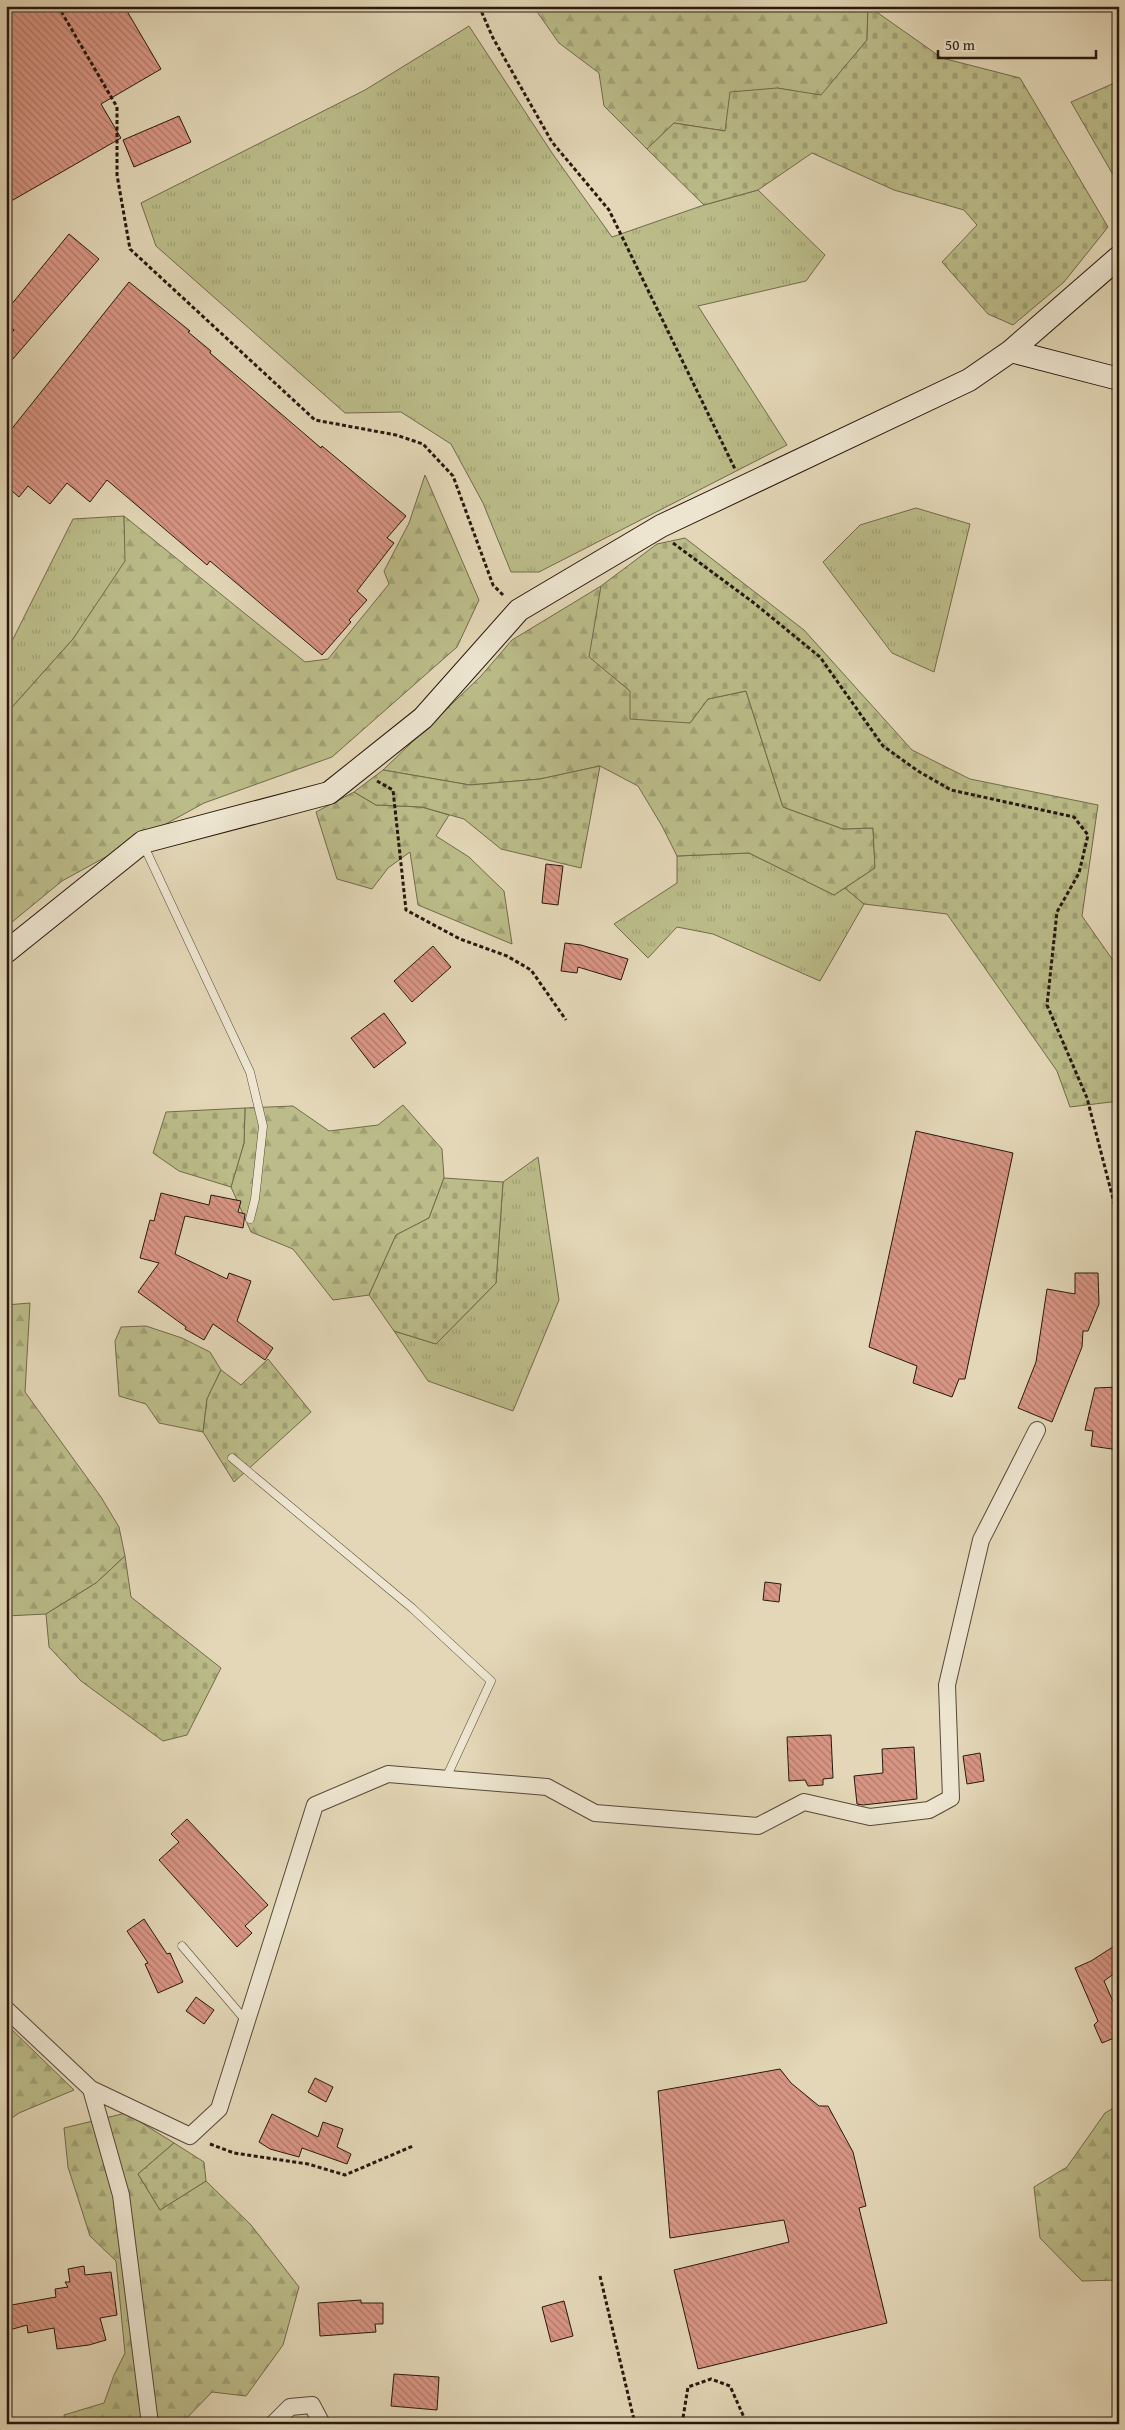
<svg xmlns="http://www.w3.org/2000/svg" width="1125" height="2430" font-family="'Gentium Book Plus',serif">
<defs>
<pattern id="grass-tufts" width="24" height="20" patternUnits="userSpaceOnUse" patternTransform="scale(1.25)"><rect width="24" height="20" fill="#bbbc89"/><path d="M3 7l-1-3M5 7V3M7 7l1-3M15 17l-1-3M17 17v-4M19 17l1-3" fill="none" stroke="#a1a175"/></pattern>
<pattern id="forest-firs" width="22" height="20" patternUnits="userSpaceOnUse" patternTransform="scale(1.25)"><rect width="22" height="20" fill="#bbbc89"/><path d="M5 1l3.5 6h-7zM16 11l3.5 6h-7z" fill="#a1a175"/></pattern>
<pattern id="cemetery-stones" width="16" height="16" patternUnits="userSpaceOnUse" patternTransform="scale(1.25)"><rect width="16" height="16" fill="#bbbc89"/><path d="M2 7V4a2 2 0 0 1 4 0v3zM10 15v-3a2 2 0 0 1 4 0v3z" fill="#a1a175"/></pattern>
<pattern id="building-back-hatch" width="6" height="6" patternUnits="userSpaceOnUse" patternTransform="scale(1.25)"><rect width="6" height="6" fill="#d99584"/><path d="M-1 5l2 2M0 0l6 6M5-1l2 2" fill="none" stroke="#b0796a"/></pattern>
</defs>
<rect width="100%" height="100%" fill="#e3d7b7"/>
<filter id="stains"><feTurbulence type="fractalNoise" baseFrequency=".004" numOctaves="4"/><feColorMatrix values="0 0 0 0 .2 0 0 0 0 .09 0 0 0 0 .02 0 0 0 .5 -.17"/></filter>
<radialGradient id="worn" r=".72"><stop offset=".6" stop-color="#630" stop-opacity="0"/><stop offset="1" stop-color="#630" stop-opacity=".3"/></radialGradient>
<path fill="url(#grass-tufts)" stroke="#726a4b" d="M469 26 552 153 612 237 704 205 758 190 825 255 806 281 698 306 787 445 539 572H511L483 503 451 444 401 412 345 413 156 246 141 203 365 90Z
M916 508 970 524 934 672 892 653 823 562 860 525Z
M124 516 126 561 73 639 6 714V653L73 519Z
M749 853 834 895 845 888 864 904 820 981 713 934 677 927 648 958 614 924 677 883V856Z
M538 1157 559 1300 513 1411 428 1381 394 1331 436 1344 496 1283 503 1182Z"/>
<path fill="url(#forest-firs)" stroke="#726a4b" d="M533 6H868L867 40 821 96 777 88 725 131 674 123 647 149 604 106 599 73 559 43Z
M425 475 479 600 457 647 332 757 204 803 62 881 6 927V714L73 639 125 561 124 516 305 662 328 659 389 584 384 571 409 523Z
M601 586 590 657 630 691 690 723 708 699 746 691 783 807 843 829 873 828 875 868 834 895 749 853 677 856 662 826 638 786 600 766 540 779 470 785 383 770 481 676 512 640Z
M354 792 376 805 422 807 449 815 436 836 469 857 504 891 512 944 418 905 410 852 388 868 372 889 337 879 316 812Z
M403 1105 442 1149 444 1178 429 1218 396 1235 369 1295 333 1300 293 1249 251 1232 231 1187 244 1143 245 1108 293 1106 329 1131 378 1125Z
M30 1303 25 1392 101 1497 119 1527 125 1556 96 1583 46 1614 6 1616V1305Z
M146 1326 182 1338 210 1352 221 1370 207 1399 203 1432 159 1423 146 1404 119 1396 115 1341 121 1327Z
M6 2024 74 2090 19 2113 6 2122Z
M1119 2105V2280L1082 2281 1040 2238 1034 2187 1067 2167 1105 2113Z
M126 2113 174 2143 138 2174 160 2210 206 2181 251 2225 299 2287 283 2345 246 2396 212 2392 181 2424H159L137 2394 143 2424H65L64 2415 104 2403 114 2375 125 2353 116 2261 90 2236 68 2167 64 2128Z"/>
<path fill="url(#cemetery-stones)" stroke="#726a4b" d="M868 6 942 58 1020 78 1108 227 1064 282 1013 325 988 314 942 262 977 225 964 210 894 190 812 153 758 190 704 205 647 149 674 123 725 131 730 92 777 88 821 95 867 40Z
M1119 81V185L1071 102Z
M685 538 804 630 912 750 970 779 1098 805 1082 916 1119 969V1101L1070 1107 1057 1071 947 914 864 904 845 888 875 868 873 828 843 829 783 807 746 691 708 699 690 723 630 719V691L589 657 601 586 657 544Z
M600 766 581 868 501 849 464 819 422 807 376 805 354 792 383 770 470 785 540 779Z
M245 1108 244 1143 231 1187 179 1171 153 1153 166 1112Z
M444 1178 503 1182 496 1283 436 1344 394 1331 369 1295 396 1235 429 1218Z
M268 1359 311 1412 234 1482 203 1432 207 1399 221 1370 241 1385Z
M125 1556 131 1597 221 1668 187 1735 163 1741 81 1681 49 1647 46 1614 96 1583Z
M174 2143 204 2162 206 2181 160 2210 138 2174Z"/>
<path fill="url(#building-back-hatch)" stroke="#28180d" d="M13 6H124L161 69 101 104 121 138 6 204V10Z
M179 116 191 142 134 167 123 140Z
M69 234 99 259 6 367V339L14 330 6 324V311Z
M129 282 190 331 188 332 211 351 210 353 321 448 322 446 406 516 387 538 394 543 357 591 367 600 349 620 351 622 322 655 210 561 207 565 107 480 90 502 67 483 50 504 28 486 19 497 6 486V436Z
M546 864 563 866 558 905 542 903Z
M565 943 581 945 628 959 621 980 578 967 577 973 561 971Z
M433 946 451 967 412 1002 394 981Z
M384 1013 406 1043 374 1068 351 1038Z
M916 1131 1013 1153 965 1379H959L952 1397 913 1383 917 1366 869 1347Z
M161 1193 209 1205 211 1195 241 1201 238 1212 245 1214 243 1228 185 1216 175 1254 227 1279 229 1273 251 1281 237 1321 273 1348 265 1360 213 1324 204 1340 185 1329 186 1327 138 1292 159 1263 140 1258 150 1220 154 1221Z
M1075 1273H1098L1099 1304 1088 1331H1083L1082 1347 1052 1422 1018 1408 1036 1362 1047 1289 1075 1294Z
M1119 1387V1450L1091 1446 1093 1431 1085 1430 1095 1388Z
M765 1582 781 1584 779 1602 763 1600Z
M831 1735 833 1778 823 1779V1785L808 1786 805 1780 789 1781 787 1737Z
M914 1747 917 1799 863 1805 857 1804 854 1776 883 1773 882 1749Z
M980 1753 984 1781 967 1784 963 1756Z
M187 1819 268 1905 245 1926 252 1933 237 1947 159 1860 179 1842 171 1834Z
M144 1919 167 1954 170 1953 183 1982 158 1993 145 1964 148 1963 127 1931Z
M1119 1943V1970L1104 1981 1119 2015V2036L1102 2043 1094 2025 1098 2021 1075 1968 1091 1961Z
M196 1997 214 2010 204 2024 186 2011Z
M780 2069 791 2083 819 2106H828L853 2152 866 2206 859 2208 887 2323 698 2369 674 2270 789 2242 784 2220 670 2238 658 2091Z
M315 2078 333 2087 326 2102 308 2092Z
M272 2114 318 2137 323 2122 343 2129 337 2147 351 2154 347 2164 302 2148 299 2157 270 2149 259 2142Z
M84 2266 85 2275 111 2272 117 2315 100 2318 106 2340 89 2345 57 2349 54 2328 28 2333 27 2325 6 2331V2306L56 2297 55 2289 68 2287 65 2282H70L68 2269Z
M361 2300V2303H383V2324H375L376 2332 320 2336 318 2303Z
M564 2301 573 2336 551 2342 542 2307Z
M394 2374 439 2377 437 2410 391 2406Z"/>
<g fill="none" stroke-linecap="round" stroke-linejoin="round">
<defs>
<path id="lane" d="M143 844 250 1072 263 1126 255 1199 250 1219
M232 1458 412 1608 491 1681 446 1778
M182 1946 247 2022"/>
<path id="street" d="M6 2009 91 2089
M150 2424 121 2195 91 2089 190 2136 219 2109 315 1805 388 1774 547 1787 595 1813 758 1826 804 1802 870 1817 929 1810 951 1798 947 1685 981 1540 1037 1430
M273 2424 290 2407 312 2405 322 2424"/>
<path id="secondary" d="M1011 351 1119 379
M6 952 143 842 329 793 423 718 519 610 661 526 969 380 1011 351 1119 257"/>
</defs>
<use href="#lane" stroke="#574838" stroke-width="9"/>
<use href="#street" stroke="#574838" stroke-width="18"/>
<use href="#secondary" stroke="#28180d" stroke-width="24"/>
<path stroke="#28180d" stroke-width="3" stroke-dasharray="4 2.5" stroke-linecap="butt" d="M58 6 117 107V175L130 249 315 420 396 435 423 444 453 476 493 585 504 596
M479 6 493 38 552 142 609 210 735 469
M673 543 754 603 820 657 883 746 918 771 951 790 1074 817 1088 835 1079 873 1057 912 1047 1005 1087 1098 1119 1222
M377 781 393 790 406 910 460 939 507 956 531 970 566 1020
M210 2144 234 2153 308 2164 345 2175 413 2146
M600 2276 635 2424
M682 2424 688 2387 711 2379 730 2386 747 2424"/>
<use href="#lane" stroke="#ede5d0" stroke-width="8"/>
<use href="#street" stroke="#ede5d0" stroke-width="16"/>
<use href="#secondary" stroke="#ede5d0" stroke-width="22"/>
</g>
<rect width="1125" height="2430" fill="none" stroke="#e3d7b7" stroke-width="25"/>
<rect x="8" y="8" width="1110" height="2415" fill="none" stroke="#28180d" stroke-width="2.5"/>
<rect x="12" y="12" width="1100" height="2405" fill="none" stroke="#28180d"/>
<path d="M938 50v8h158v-8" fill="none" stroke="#28180d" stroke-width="2.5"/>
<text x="945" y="50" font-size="15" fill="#28180d" stroke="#ede5d0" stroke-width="4" paint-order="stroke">50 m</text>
<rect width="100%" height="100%" filter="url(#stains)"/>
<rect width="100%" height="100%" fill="url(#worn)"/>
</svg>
